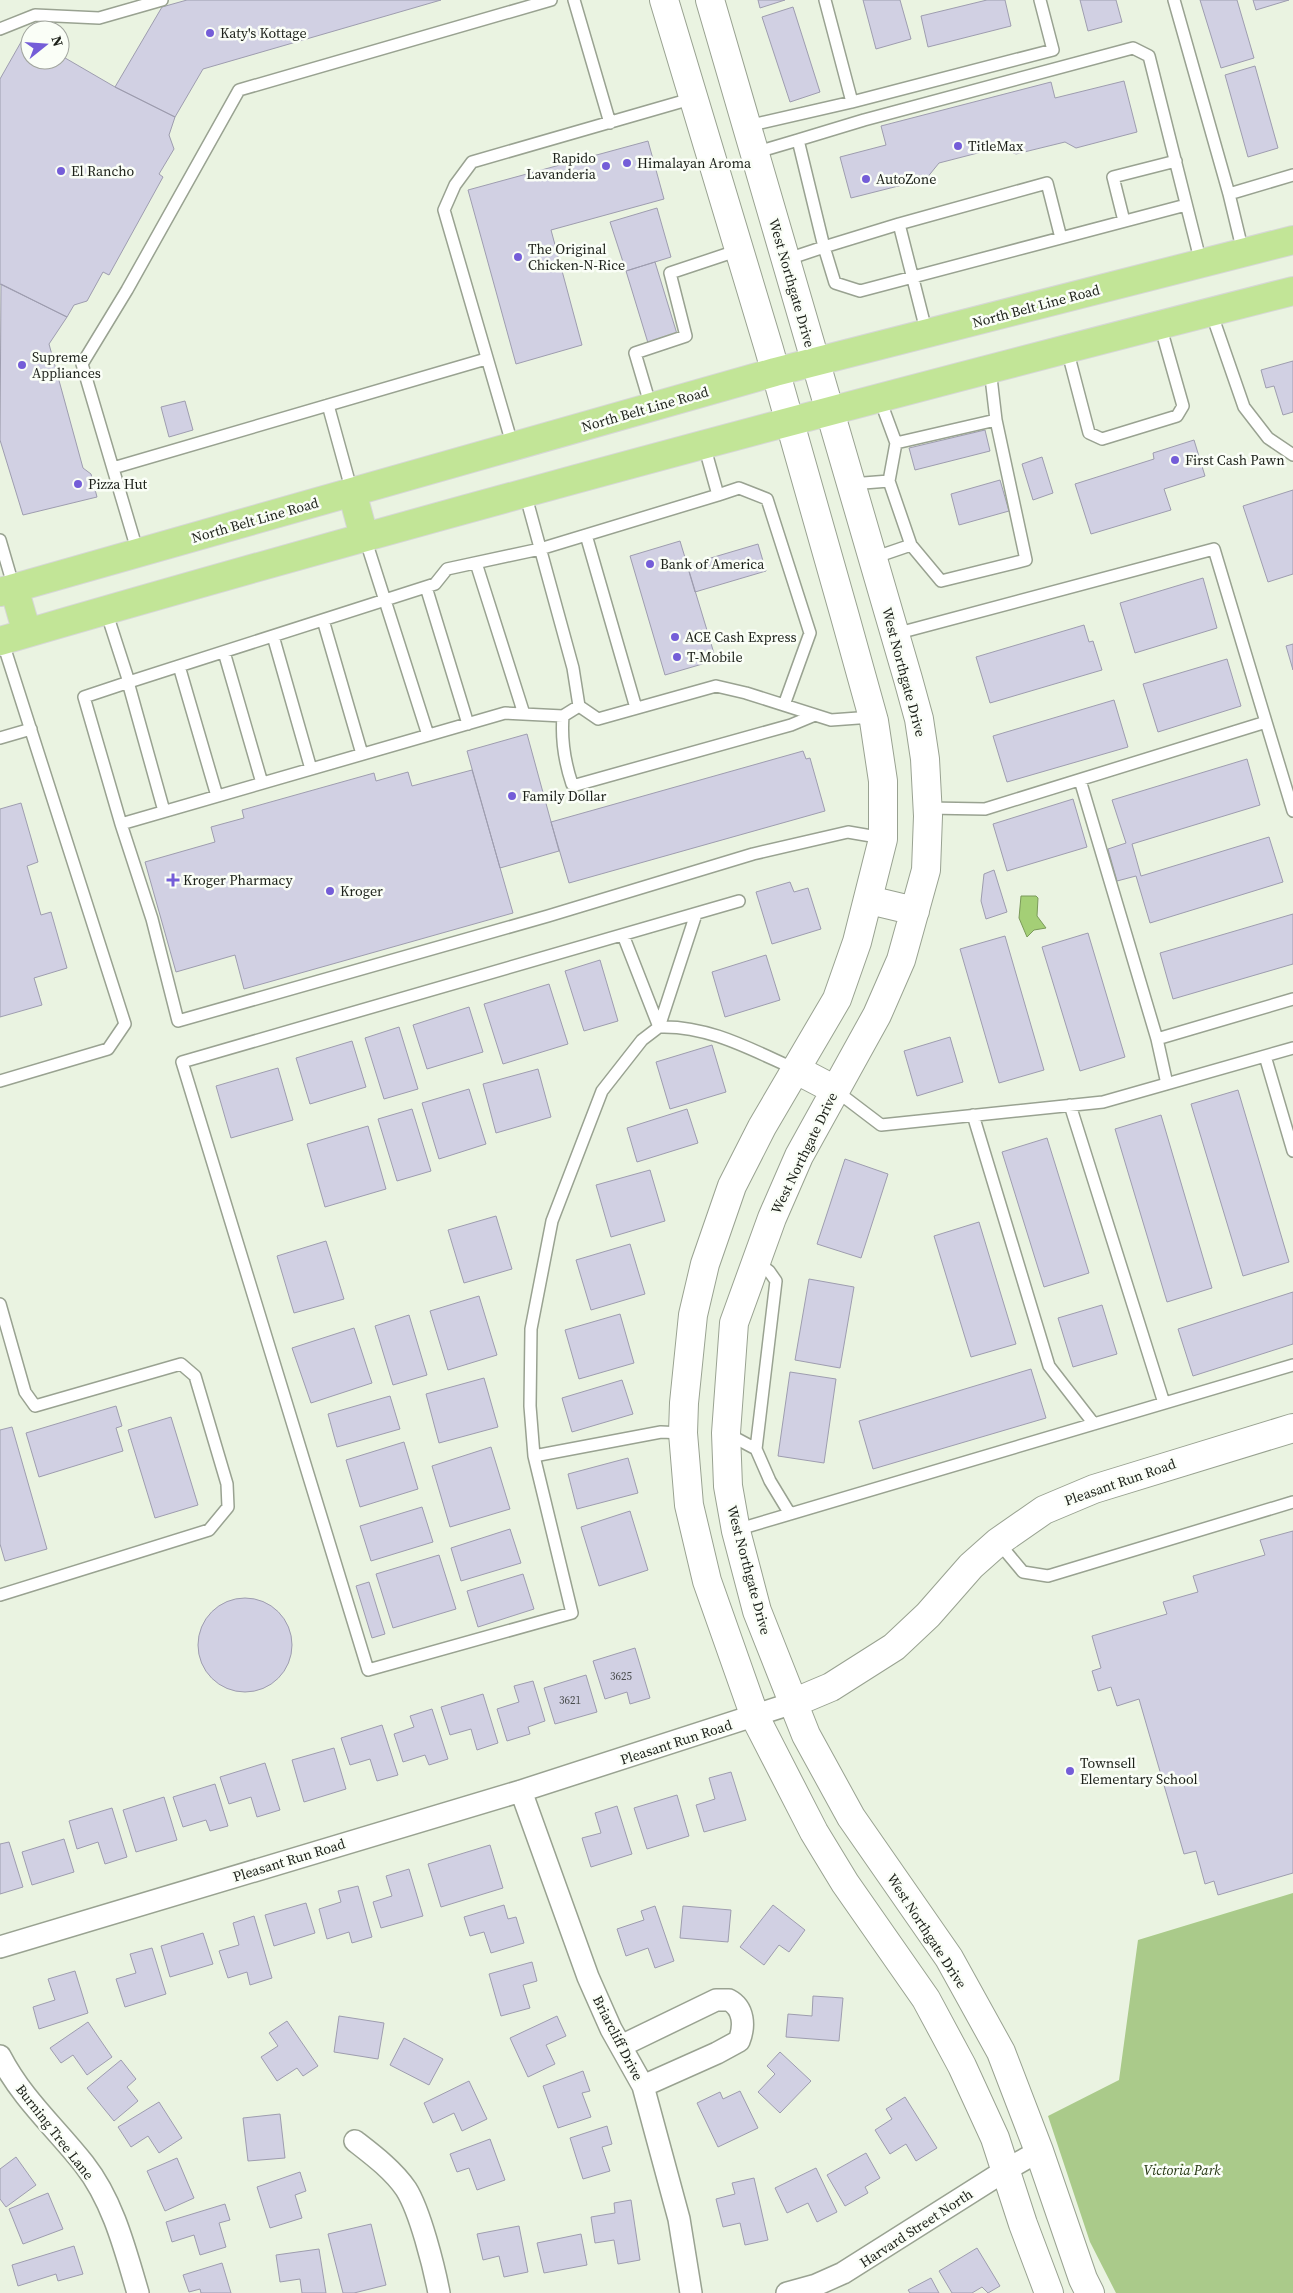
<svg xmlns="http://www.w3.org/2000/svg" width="1293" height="2293" font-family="'Source Serif 4',serif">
<rect width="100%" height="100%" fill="#eaf3e1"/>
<path fill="#aaca8a" d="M1293 1893V2293H1116L1090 2242 1048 2116 1119 2080 1138 1940Z"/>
<path fill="#a4cf76" stroke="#7b9a5a" d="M1021 896H1036L1038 898 1037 916 1046 928 1034 930 1027 937 1019 918Z"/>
<path fill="#d1d0e3" stroke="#9e9daf" d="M187 0H441L203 69 175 117 115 87 162 7Z
M758 0H785L760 8Z
M863 0H900L911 39 876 49Z
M987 0H1005L1011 26 928 47 921 16Z
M1080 0H1116L1122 22 1088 31Z
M1200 0H1237L1254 58 1221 68Z
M1253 0H1289L1256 10Z
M793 7 820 92 790 102 762 17Z
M25 35 30 38V60H60V55L115 87 175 117 169 135 174 149 159 174 163 177 109 275 103 272 87 301 74 305 67 317 0 284V79Z
M1255 66 1278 148 1248 157 1225 75Z
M1124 81 1137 132 1076 148 1065 142 1016 154 1001 147 939 163 926 179 851 198 840 157 886 145 881 126 1051 82 1055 98Z
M648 141 664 199 551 230 582 345 516 364 468 190Z
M657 208 671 257 626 271 610 222Z
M655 262 677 334 648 343 626 271Z
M1 284 67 317 49 344 83 468 91 474 97 497 23 515 0 440Z
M1293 361V412L1283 415 1274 386 1266 388 1261 370Z
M185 401 193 430 169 437 161 407Z
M985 430 990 451 915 470 909 448Z
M1194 440 1205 476 1164 489 1171 510 1091 534 1075 484 1154 459 1153 453Z
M1042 457 1053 493 1033 500 1022 464Z
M1000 480 1009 511 959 525 951 494Z
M1293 490V574L1268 582 1243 506Z
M680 541 716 660 665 675 630 556Z
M758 544 766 571 695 592 687 565Z
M1203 578 1217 628 1135 653 1120 603Z
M1084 625 1089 642 1093 641 1102 670 990 703 976 657Z
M1293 644V670L1286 646Z
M1227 659 1241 706 1158 732 1143 684Z
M1114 700 1128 747 1007 782 993 736Z
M527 734 559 851 500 868 467 751Z
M803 751 806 759 810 758 825 811 569 883 551 822Z
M1247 759 1260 805 1132 844 1141 876 1269 837 1283 882 1150 923 1136 876 1117 881 1108 849 1126 843 1112 800Z
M472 770 513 913 244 989 235 955 176 972 145 862 215 842 211 827 244 818 242 810 374 773 376 781 408 772 412 786Z
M1073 799 1087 847 1007 871 993 824Z
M21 803 38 862 27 866 41 915 51 912 67 968 34 978 42 1005 0 1017V809Z
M994 870 1007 912 986 919 981 901 984 874Z
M790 882 794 892 808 888 821 929 772 944 756 892Z
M1293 914V964L1173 999 1160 953Z
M1088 933 1125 1057 1080 1071 1042 947Z
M1005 936 1044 1070 999 1083 960 949Z
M766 955 780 1000 725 1017 712 972Z
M600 960 618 1021 584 1031 565 971Z
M549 984 568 1044 503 1064 484 1004Z
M469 1007 483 1052 427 1069 413 1025Z
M399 1027 418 1089 384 1099 365 1038Z
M950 1037 963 1082 917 1096 904 1051Z
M352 1041 366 1087 310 1104 296 1058Z
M712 1045 726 1092 670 1109 656 1062Z
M278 1068 293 1120 231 1138 216 1086Z
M538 1069 551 1117 496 1133 483 1084Z
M469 1089 486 1144 439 1159 422 1103Z
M1238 1090 1289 1262 1243 1276 1191 1104Z
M412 1109 431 1171 397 1181 378 1119Z
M687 1109 698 1143 637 1162 627 1128Z
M1161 1115 1212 1288 1167 1302 1115 1129Z
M368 1126 386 1189 325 1207 307 1144Z
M1047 1138 1089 1273 1044 1287 1002 1152Z
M845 1159 888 1174 861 1258 817 1244Z
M650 1170 665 1221 611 1237 596 1185Z
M496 1216 512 1269 464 1283 448 1230Z
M979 1222 1016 1344 971 1357 934 1236Z
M326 1241 344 1299 294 1313 277 1256Z
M630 1244 645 1294 591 1310 576 1260Z
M809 1279 854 1287 840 1368 795 1360Z
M1293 1292V1344L1193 1376 1178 1329Z
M479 1296 497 1355 448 1370 430 1311Z
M1102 1305 1117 1354 1073 1367 1058 1318Z
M620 1314 634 1363 579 1379 565 1330Z
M409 1315 427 1375 393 1385 375 1326Z
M354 1328 372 1383 311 1403 292 1348Z
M1031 1369 1046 1418 873 1469 859 1421Z
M790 1372 836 1379 824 1463 778 1456Z
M484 1378 498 1427 439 1443 426 1394Z
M622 1380 633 1414 572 1432 562 1398Z
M390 1396 400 1429 337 1447 328 1414Z
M116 1406 122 1426 116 1428 123 1451 39 1477 26 1433Z
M171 1417 198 1505 155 1518 128 1430Z
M12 1427 47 1549 5 1561 0 1544V1430Z
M404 1442 418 1489 360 1507 346 1460Z
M491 1447 510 1509 450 1527 432 1466Z
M628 1458 638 1493 577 1509 568 1474Z
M422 1507 433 1542 371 1561 360 1526Z
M630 1511 648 1570 599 1586 581 1527Z
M510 1529 521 1563 461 1581 451 1548Z
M1293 1531V1873L1218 1895 1214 1881 1205 1884 1196 1851 1184 1854 1139 1699 1117 1706 1111 1687 1098 1691 1092 1671 1101 1668 1092 1636 1167 1614 1163 1602 1198 1592 1193 1576 1265 1555 1260 1540Z
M439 1555 456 1609 393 1628 376 1574Z
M523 1574 534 1609 478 1627 467 1591Z
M369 1582 385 1634 372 1638 356 1586Z
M198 1645a47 47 0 1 1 94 0a47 47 0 1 1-94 0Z
M635 1648 650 1698 630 1704 627 1692 605 1699 593 1661Z
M586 1675 597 1712 555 1724 544 1688Z
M533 1681 545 1721 528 1727 530 1734 507 1741 497 1709 519 1702 514 1686Z
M483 1694 498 1743 477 1750 471 1729 450 1735 441 1707Z
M432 1709 448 1759 429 1765 425 1755 403 1762 394 1734 414 1727 410 1716Z
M382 1725 398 1775 377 1781 370 1759 350 1765 341 1738Z
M334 1748 346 1789 304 1802 292 1760Z
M265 1763 280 1810 257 1817 251 1797 229 1804 220 1777Z
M731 1772 746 1820 704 1832 696 1805 715 1799 709 1778Z
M215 1784 228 1826 210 1831 206 1820 183 1827 173 1797Z
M677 1795 689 1836 647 1849 634 1808Z
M164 1797 177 1840 136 1852 123 1810Z
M617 1806 632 1854 591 1867 582 1838 601 1833 595 1813Z
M112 1808 127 1857 105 1864 98 1842 77 1849 69 1821Z
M64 1839 74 1872 32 1885 22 1852Z
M9 1842 23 1887 0 1894V1844Z
M490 1845 503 1888 441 1907 428 1864Z
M409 1869 423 1916 381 1928 373 1902 392 1896 386 1876Z
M358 1886 372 1937 352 1943 349 1932 327 1939 319 1909 341 1902 338 1891Z
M306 1903 315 1933 274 1946 265 1915Z
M504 1905 508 1919 516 1917 524 1943 491 1953 484 1932 470 1936 464 1917Z
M773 1905 805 1930 789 1952 779 1945 764 1965 740 1947Z
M655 1906 674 1961 655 1968 648 1948 626 1956 617 1929 644 1920 641 1911Z
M683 1906 731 1910 728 1942 680 1938Z
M254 1916 272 1978 250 1985 247 1972 228 1978 219 1951 239 1945 233 1923Z
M203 1933 213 1964 170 1977 161 1946Z
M152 1948 166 1994 125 2007 116 1979 136 1973 130 1954Z
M532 1962 537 1981 523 1985 530 2008 501 2016 489 1974Z
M75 1971 88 2013 39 2029 33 2007 55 2000 48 1979Z
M813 1996 843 1998 839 2041 786 2037 788 2014 812 2016Z
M339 2016 384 2023 378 2059 334 2052Z
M557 2016 566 2036 546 2045 555 2064 528 2077 510 2038Z
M287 2021 318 2066 303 2076 297 2068 277 2081 261 2057 278 2046 269 2033Z
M88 2022 112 2057 87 2075 73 2055 61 2063 50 2048Z
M404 2038 443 2059 429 2085 390 2065Z
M780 2052 811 2081 780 2113 758 2092 775 2074 767 2066Z
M121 2060 136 2079 127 2087 138 2101 114 2121 87 2088Z
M583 2071 590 2091 582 2093 591 2117 558 2128 543 2086Z
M469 2081 487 2119 462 2131 454 2113 433 2123 424 2103Z
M740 2091 758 2128 718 2147 697 2103 720 2092 723 2099Z
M905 2097 937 2148 916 2161 906 2144 890 2154 875 2130 892 2119 886 2109Z
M159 2102 182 2138 159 2153 148 2136 131 2147 118 2127Z
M280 2114 285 2158 248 2161 243 2118Z
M607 2126 612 2144 602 2147 610 2171 583 2179 570 2138Z
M490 2139 505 2180 477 2190 469 2168 457 2172 450 2154Z
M866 2153 880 2178 865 2187 868 2193 845 2206 827 2175Z
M16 2157 36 2185 6 2207 0 2199V2169Z
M177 2158 194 2198 165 2211 147 2171Z
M816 2168 837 2212 817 2222 808 2203 787 2213 775 2188Z
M300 2172 306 2191 295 2195 302 2218 270 2228 257 2187Z
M754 2178 768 2240 745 2245 740 2223 723 2227 716 2199 735 2194 732 2183Z
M48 2193 63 2229 23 2244 9 2209Z
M631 2200 640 2260 618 2264 614 2240 595 2243 591 2217 615 2213 614 2203Z
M225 2204 230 2220 219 2223 226 2247 200 2255 194 2235 172 2242 166 2222Z
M371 2224 386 2285 354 2293H343L328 2234Z
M519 2226 528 2272 504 2277 499 2256 483 2260 477 2234Z
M581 2234 587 2265 544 2273 537 2243Z
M74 2246 83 2274 58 2281 56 2274 18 2286 12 2265Z
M977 2248 1000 2286 988 2293 982 2287 972 2293H952L939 2271Z
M319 2249 326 2293H302L300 2279 280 2282 276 2255Z
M222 2263 231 2293H201L200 2289 189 2292 183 2275Z
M931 2278 939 2293H910L908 2290Z"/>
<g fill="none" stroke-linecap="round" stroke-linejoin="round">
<defs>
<path id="lane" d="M574 0 610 123
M825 0 852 102
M1174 0 1229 194 1293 175
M0 29 35 15 99 18 162 0
M747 126 852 102 1053 50 1040 0
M754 153 798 140
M1229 194 1243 252
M1124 221 1113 177 1176 161
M899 224 1047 183 1061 238
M785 260 824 247 798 140 864 120 1133 48 1149 56 1201 263
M1211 312 1244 407 1268 438 1293 455
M927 334 899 224 824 247 835 283 860 291 1186 205
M1067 349 1089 433 1102 439 1177 416 1183 406 1160 325
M328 405 352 492
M651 407 635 353 686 336 670 273 739 250
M896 443 996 420
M513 447 444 210 455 185 472 162 694 98
M113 468 486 359
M889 481 911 545
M851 484 889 481 896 443 879 397
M718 495 739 488 767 499 810 633 784 705
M586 535 636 708
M365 538 428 735
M0 540 14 588
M138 553 82 364 127 290 239 90 551 0
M873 558 911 545 941 581 1026 560 996 420 990 369
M476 563 524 714
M426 587 468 724
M106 611 129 682 84 697 121 824 505 713 563 716 579 706 573 668 525 493
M323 620 362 754
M895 634 1214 549 1266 722
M273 636 311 769
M224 652 262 783
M179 666 217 796
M128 682 164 811
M129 682 435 584 447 569 540 549 718 495 704 445
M579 706 598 719 716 686 746 693 831 720 872 717
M563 716C561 740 564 760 572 784L576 785 791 725 815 715
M0 738 31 729
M1080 780 1157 1039 1293 999
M928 808 985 809 1266 722 1293 811
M121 824 152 919 178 1021 548 916 753 854 848 832 883 838
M696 914 659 1027 642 1040 602 1091 552 1221 531 1329 530 1406 534 1456 572 1613 368 1670 182 1062C368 1008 554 954 739 901
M623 935 659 1027
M659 1027C708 1025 752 1050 795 1069
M1157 1039 1167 1084
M1265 1056 1293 1151
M0 1081 108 1049 125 1024 2 640
M835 1090 881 1125 1103 1102 1293 1048
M1070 1105 1164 1403
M973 1115 1049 1366 1094 1424
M756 1261 769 1271 776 1281 756 1449 770 1481 790 1514
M0 1304 25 1392 35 1406 181 1364 195 1376 227 1484 228 1507 209 1530 0 1595
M726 1433 756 1449
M534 1456 661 1432 683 1433
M736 1530 1293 1365
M998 1542 1023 1572 1048 1576 1293 1502"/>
<path id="street" d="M521 1791 588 1977 611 2029 643 2086 679 2219 691 2293
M0 1947 521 1791 793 1703
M621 2046 716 2000H729C744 2008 745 2026 739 2041L717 2053 643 2086
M0 2056C23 2100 54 2126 84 2164 113 2201 125 2249 138 2293
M355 2141C373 2155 393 2170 406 2189 420 2211 434 2267 439 2293
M787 2293 816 2285 843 2273 1006 2170 1039 2151"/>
<path id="secondary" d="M664 0 769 349 844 613 874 721 883 781V839L857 942 837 999 762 1127 732 1186 705 1264 693 1315 684 1403 683 1433 689 1505 707 1581 755 1717 814 1832 845 1883 926 1999 962 2066 995 2138 1023 2224 1049 2293
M710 0 908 679 919 719 925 759 928 816 926 870 901 960 877 1015 799 1156 772 1218 734 1323 726 1433 728 1486 736 1531 757 1611 806 1735 851 1817 949 1958 1001 2052 1039 2151 1083 2279 1090 2293
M869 900 915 911
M795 1069 835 1090
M793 1703 831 1687 894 1647 928 1615 971 1566 998 1542 1044 1510 1094 1489 1293 1428"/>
<path id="primary" d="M352 492 364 536
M14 588 27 633
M0 592 775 372 1293 240
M0 641C429 516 860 401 1293 291"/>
</defs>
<use href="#lane" stroke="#99a291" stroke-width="14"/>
<use href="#street" stroke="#99a291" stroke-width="24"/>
<use href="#secondary" stroke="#99a291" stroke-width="30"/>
<use href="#primary" stroke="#d6d7d6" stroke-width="30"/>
<use href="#lane" stroke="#fff" stroke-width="11"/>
<use href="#street" stroke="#fff" stroke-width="21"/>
<use href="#secondary" stroke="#fff" stroke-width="28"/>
<use href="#primary" stroke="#c2e597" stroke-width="28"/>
</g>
<g fill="#745dd8" stroke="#fafef7" stroke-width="2">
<circle cx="210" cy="33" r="5"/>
<circle cx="958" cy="146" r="5"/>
<circle cx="627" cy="163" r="5"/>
<circle cx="606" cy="166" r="5"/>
<circle cx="61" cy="171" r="5"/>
<circle cx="866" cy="179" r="5"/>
<circle cx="518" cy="257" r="5"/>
<circle cx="22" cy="365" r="5"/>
<circle cx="1175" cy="460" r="5"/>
<circle cx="78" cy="484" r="5"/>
<circle cx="650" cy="564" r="5"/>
<circle cx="675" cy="637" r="5"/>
<circle cx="677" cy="657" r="5"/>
<circle cx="512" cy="796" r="5"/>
<path d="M170.5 872.5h5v5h5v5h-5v5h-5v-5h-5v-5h5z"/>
<circle cx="330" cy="891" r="5"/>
<circle cx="1070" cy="1771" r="5"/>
</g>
<g text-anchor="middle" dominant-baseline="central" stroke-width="5" stroke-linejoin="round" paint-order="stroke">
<g font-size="11" fill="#494c4c">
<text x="621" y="1676">3625</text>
<text x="570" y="1700">3621</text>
</g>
<g font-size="14" fill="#1c2019" stroke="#fafef7" text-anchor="start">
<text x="220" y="33">Katy's Kottage</text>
<text x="968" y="146">TitleMax</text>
<text x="596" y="158" text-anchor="end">Rapido<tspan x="596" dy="16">Lavanderia</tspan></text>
<text x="637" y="163">Himalayan Aroma</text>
<text x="71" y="171">El Rancho</text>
<text x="876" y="179">AutoZone</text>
<text x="528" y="249">The Original<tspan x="528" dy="16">Chicken-N-Rice</tspan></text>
<text x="32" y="357">Supreme<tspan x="32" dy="16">Appliances</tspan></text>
<text x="1185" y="460">First Cash Pawn</text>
<text x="88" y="484">Pizza Hut</text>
<text x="660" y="564">Bank of America</text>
<text x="685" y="637">ACE Cash Express</text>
<text x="687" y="657">T-Mobile</text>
<text x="522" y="796">Family Dollar</text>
<text x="183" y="880">Kroger Pharmacy</text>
<text x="340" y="891">Kroger</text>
<text x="1080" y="1763">Townsell<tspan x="1080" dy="16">Elementary School</tspan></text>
</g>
<g font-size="14" fill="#1c2019" stroke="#fafef7">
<text transform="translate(792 283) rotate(74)">West Northgate Drive</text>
<text transform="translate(1036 306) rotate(-15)">North Belt Line Road</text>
<text transform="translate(645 409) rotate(-16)">North Belt Line Road</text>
<text transform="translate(255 520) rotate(-16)">North Belt Line Road</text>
<text transform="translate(904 672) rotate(75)">West Northgate Drive</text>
<text transform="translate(804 1153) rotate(-64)">West Northgate Drive</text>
<text transform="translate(1120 1482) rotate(-19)">Pleasant Run Road</text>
<text transform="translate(749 1570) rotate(75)">West Northgate Drive</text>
<text transform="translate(676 1742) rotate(-18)">Pleasant Run Road</text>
<text transform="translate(289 1860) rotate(-17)">Pleasant Run Road</text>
<text transform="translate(927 1931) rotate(57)">West Northgate Drive</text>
<text transform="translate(618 2038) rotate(63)">Briarcliff Drive</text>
<text transform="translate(55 2132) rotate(52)">Burning Tree Lane</text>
<text transform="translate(916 2228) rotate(-33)">Harvard Street North</text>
</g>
<g font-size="14" font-style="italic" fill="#22330e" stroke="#fafef7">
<text x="1182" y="2170">Victoria Park</text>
</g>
</g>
<g transform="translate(45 45) rotate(73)"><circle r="24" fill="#fafef7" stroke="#a1a59e"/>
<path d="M0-4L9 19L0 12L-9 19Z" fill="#745dd8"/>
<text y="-8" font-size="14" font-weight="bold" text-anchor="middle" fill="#1c2019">N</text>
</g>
</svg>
